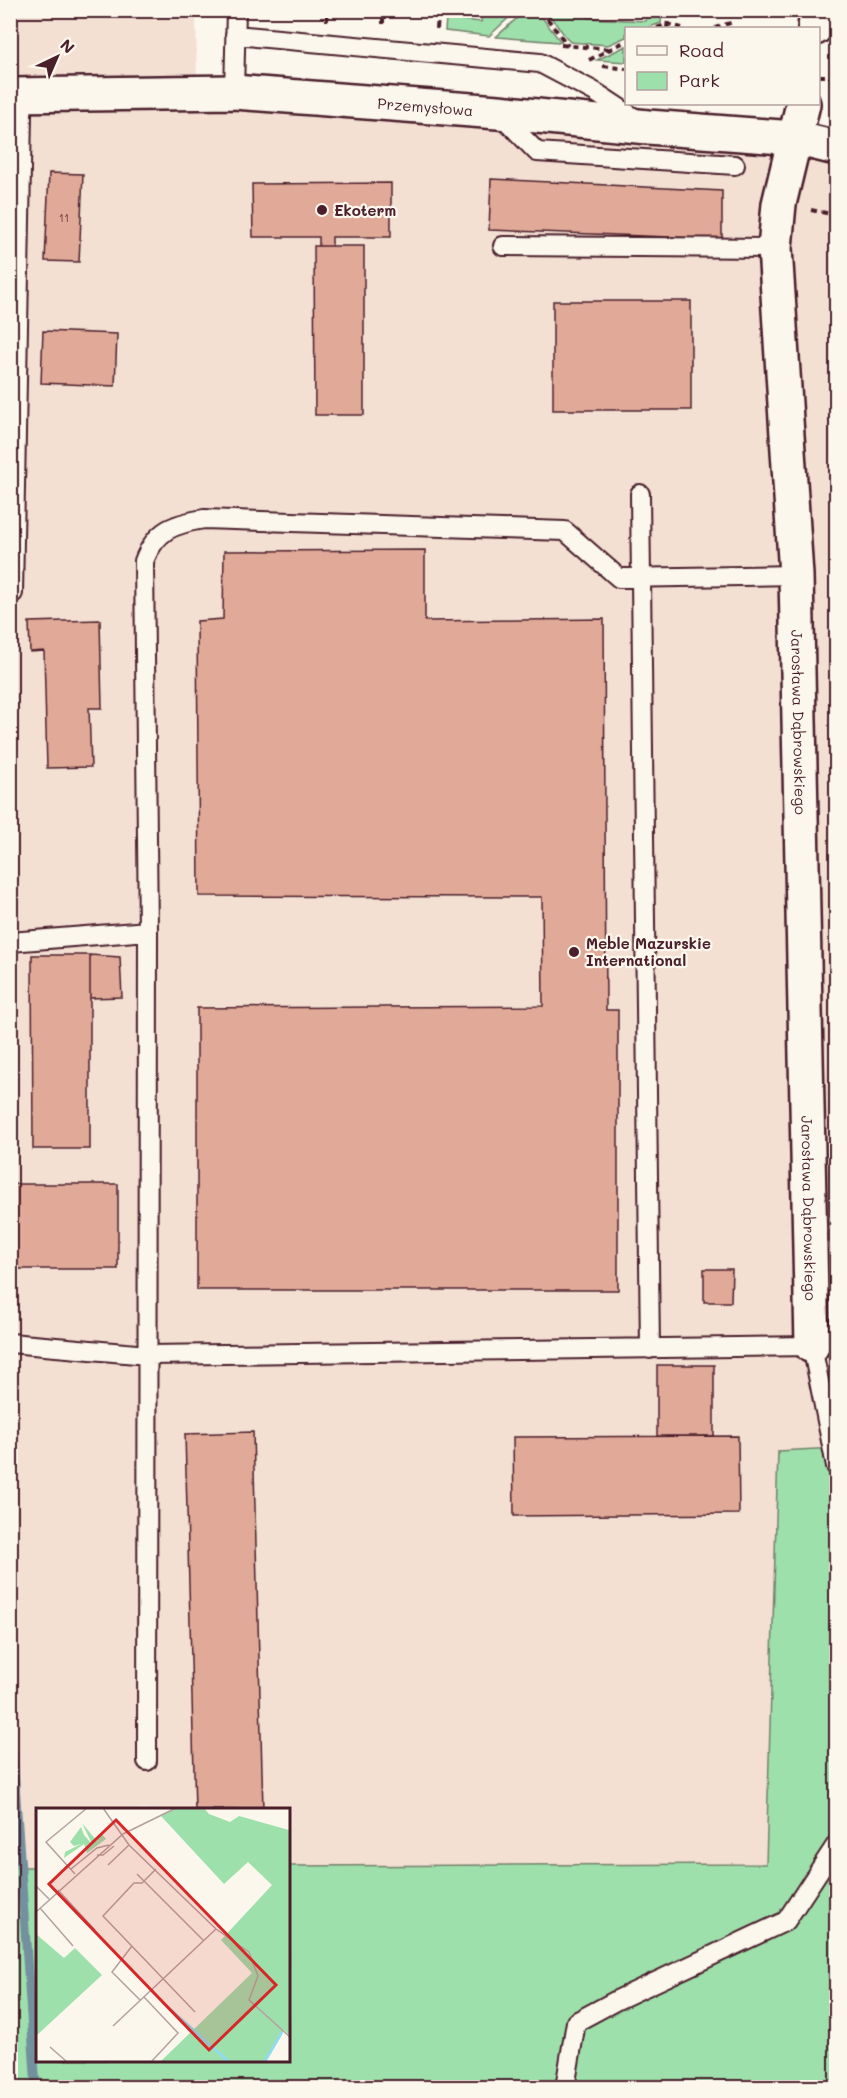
<svg xmlns="http://www.w3.org/2000/svg" width="847" height="2098" font-family="Mali,sans-serif">
<rect width="100%" height="100%" fill="#fbf7ec"/>
<filter id="ink" filterUnits="userSpaceOnUse"><feTurbulence type="fractalNoise" baseFrequency=".0167" numOctaves="2"/><feDisplacementMap in="SourceGraphic" scale="12" xChannelSelector="R" yChannelSelector="G"/><feConvolveMatrix kernelMatrix="1 2 1 2 8 2 1 2 1" color-interpolation-filters="sRGB"/></filter>
<g filter="url(#ink)">
<path fill="#f3e0d3" d="M10 11H196L197 91 836 148V1448L778 1452 767 1864 288 1866V1810H38L37 1867H11Z"/>
<path fill="#9ee0ab" stroke="#74806b" stroke-width="1.5" d="M482 11H516L489 36 445 31 446 18 481 22Z
M525 11H537L561 42 496 37Z
M546 11H588V18L646 21 647 11H662L661 23 647 28H626V37L608 45 570 42Z
M626 46V62L597 60Z
M836 1448V2087H11L10 1867H37L38 2060H288V1866L766 1864 778 1451Z"/>
<g fill="none" stroke-linecap="round" stroke-linejoin="round">
<path stroke="#73909f" stroke-width="9" d="M10 1711 36 2088"/>
</g>
<path fill="#e1aa98" stroke="#4a1f2b" stroke-width="1.5" d="M433 10H446L445 17 432 15Z
M594 10H643V14Z
M49 173 83 174 79 262 45 261Z
M491 179 722 191V239L489 230Z
M391 183V237H332V246H319V237H253L252 184Z
M314 246H364V415H315Z
M553 301H691V410H553Z
M43 331 117 334 115 386 41 383Z
M425 550V621L604 619 606 1010H618V1290H197V1008L543 1006 542 897 199 896 197 621 223 619 224 551Z
M100 620 102 708H89L91 767 47 768 44 651 30 652 29 622Z
M32 955H90V1149H33Z
M90 955 120 957 122 997 90 998Z
M10 1184H118V1269H10Z
M704 1269H732L731 1302H704Z
M657 1365H714V1436H657Z
M253 1432 263 1810H195L185 1434Z
M738 1436 739 1514 514 1516 513 1437Z"/>
<g fill="none" stroke-linecap="round" stroke-linejoin="round">
<defs>
<path id="lane" d="M235 35 540 63 595 92 639 121
M234 92 236 10
M499 113 537 152 735 165
M503 246 775 248
M640 494 650 1349
M13 593 22 114 24 95
M10 942 148 931
M10 1343 148 1355 812 1346 836 1466
M147 1761 148 931 144 561C156 530 173 524 204 519L565 531 619 578 796 575
M565 2088 576 2022 617 2000 786 1921 836 1845"/>
<g id="street">
<path d="M815 28 817 10"/>
<path id="s1" d="M803 104 779 204 775 248 796 575 812 1346"/>
</g>
<g id="secondary">
<path id="s2" d="M10 95 234 92 498 112 648 127 795 138 836 148"/>
</g>
</defs>
<use href="#lane" stroke="#4a1f2b" stroke-width="22"/>
<use href="#street" stroke="#4a1f2b" stroke-width="38"/>
<use href="#secondary" stroke="#4a1f2b" stroke-width="38"/>
<path stroke="#4a1f2b" stroke-width="4" stroke-dasharray="6 4.5" stroke-linecap="butt" d="M541 10 568 46
M327 21V10
M383 24V11
M657 28 668 24 682 28
M667 28 669 10
M715 28 733 22
M437 29 438 16
M561 45 609 49
M589 60 626 41
M603 66 626 69
M819 76H829L836 82
M811 210 836 215"/>
<use href="#lane" stroke="#fbf7ec" stroke-width="18"/>
<use href="#street" stroke="#fbf7ec" stroke-width="33"/>
<use href="#secondary" stroke="#fbf7ec" stroke-width="33"/>
</g>
</g>
<g fill="#4a1f2b" stroke="#fbf7ec" stroke-width="2">
<circle cx="322" cy="210" r="6"/>
<circle cx="574" cy="952" r="6"/>
</g>
<g text-anchor="middle" dominant-baseline="central" stroke-width="4.5" stroke-linejoin="round" paint-order="stroke">
<g font-size="12" fill="#704246">
<text x="64" y="217">11</text>
</g>
<g font-size="15" fill="#4a1f2b" stroke="#fbf7ec">
<text stroke="none"><textPath href="#s2" startOffset="416">Przemysłowa</textPath></text>
<text stroke="none"><textPath href="#s1" startOffset="622">Jarosława Dąbrowskiego</textPath></text>
<text stroke="none"><textPath href="#s1" startOffset="1108">Jarosława Dąbrowskiego</textPath></text>
</g>
<g font-size="15" font-weight="bold" fill="#4a1f2b" stroke="#fbf7ec" text-anchor="start">
<text x="334" y="210">Ekoterm</text>
<text x="586" y="943">Meble Mazurskie<tspan x="586" dy="17">International</tspan></text>
</g>
</g>
<g transform="translate(36 1808)">
<rect width="254" height="254" fill="#fbf7ec"/>
<path d="M140 0H168L173 6 194 14 203 8 253 22V227L248 222 229 253H125L216 165 185 132 236 77 212 54 188 76 124 7ZM46 15 61 33 65 25 70 31 51 45 48 36 28 50 29 44 45 36 38 38 34 34 45 19 48 27 56 36ZM0 126 28 150 39 140 66 167 0 228Z" fill="#9ee0ab"/>
<path fill="none" stroke="#8edcec" stroke-width="3" d="M126 194 192 253M229 253 246 224"/>
<path fill="none" stroke="#b4a19f" stroke-width="1.5" d="M67 0 93 37 180 121 213 144 222 168 213 192 254 229M61 47H67L78 38M72 57 93 37M35 61 61 40 73 37M120 61 106 75H98L67 108 159 204M39 66 10 34 51 0M101 66 168 133M0 78 13 91M22 82 59 122M4 100 37 138M0 104 87 26 140 0M96 138 76 164 104 192M108 189 142 225 116 253M77 218 180 121M14 239 30 253"/>
<path fill="#d62828" fill-opacity="0.15" stroke="#d62828" stroke-width="3" d="M80 12 240 177 173 242 13 76Z"/>
<rect width="254" height="254" fill="none" stroke="#4a1f2b" stroke-width="3"/>
</g>
<rect width="847" height="2098" fill="none" stroke="#fbf7ec" stroke-width="36"/>
<rect x="18" y="18" width="811" height="2062" fill="none" stroke="#4a1f2b" stroke-width="2" filter="url(#ink)"/>
<rect x="625" y="27" width="195" height="78" fill="#fbf7ec" stroke="#b4a19f" stroke-width="1.5"/>
<rect x="637" y="46" width="30" height="9" fill="#fbf7ec" stroke="#b4a19f" stroke-width="1.5"/>
<text x="679" y="57" font-size="18" fill="#4a1f2b">Road</text>
<rect x="637" y="72" width="30" height="18" fill="#9ee0ab" stroke="#b4a19f" stroke-width="1.5"/>
<text x="679" y="87" font-size="18" fill="#4a1f2b">Park</text>
<g transform="translate(57 57) rotate(44)" stroke="#fbf7ec" stroke-width="4.5" paint-order="stroke">
<path d="M0-4.5L10 22L0 15L-10 22Z" fill="#4a1f2b"/>
<text y="-9" font-size="16" font-weight="bold" text-anchor="middle" fill="#4a1f2b">N</text>
</g>
</svg>
